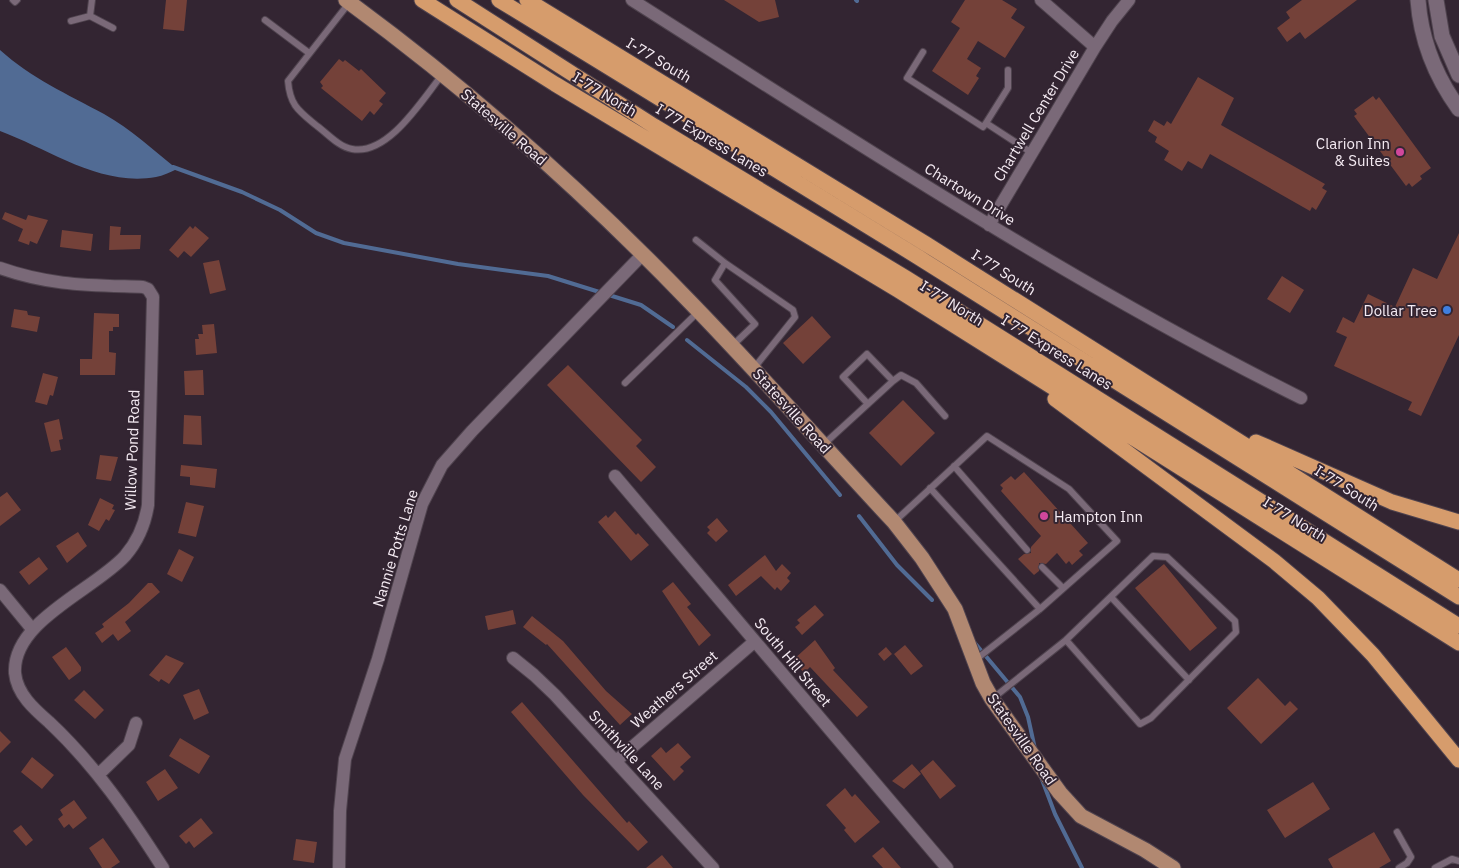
<svg xmlns="http://www.w3.org/2000/svg" width="1459" height="868" font-family="'IBM Plex Sans',sans-serif">
<rect width="100%" height="100%" fill="#332532"/>
<path fill="#516b94" d="M0 50C31 78 67 94 104 114 131 129 153 150 177 169 170 172 163 176 156 177 100 187 49 149 0 131Z"/>
<g fill="none" stroke-linecap="round" stroke-linejoin="round">
<path stroke="#516b94" stroke-width="4" d="M856 0 857 1
M173 167 242 192 280 210 316 233 344 243 458 264 548 276 641 305 673 327
M687 340 746 387 771 412 840 495
M859 516 897 565 932 600
M974 642 1020 697 1028 717 1035 749
M1041 777 1055 814 1082 868"/>
</g>
<path fill="#744139" d="M166 0H187L184 31 163 29Z
M724 0H775L779 17 759 22Z
M965 0H1002L1017 9 1011 18 1025 27 1005 58 978 41 967 59 981 68 976 76 979 78 968 95 932 71 960 28 951 22Z
M1302 0H1357L1305 39 1300 32 1287 42 1277 28 1290 18 1286 12Z
M339 59 343 62 345 60 359 71 361 69 386 93 379 101 383 104 374 115 370 111 362 121 321 88 323 86 320 82Z
M1198 77 1234 98 1221 125 1325 184 1322 188 1327 191 1316 210 1312 207 1310 211 1210 154 1202 169 1188 161 1182 171 1164 160 1169 151 1155 142 1157 137 1148 131 1154 120 1164 126 1167 121 1171 124Z
M1373 96 1376 100 1379 97 1431 168 1420 176 1422 179 1412 187 1409 183 1406 186 1354 116 1357 114 1354 110Z
M5 212 26 220 28 215 48 220 37 244 30 241 29 245 18 241 23 229 2 219Z
M110 226 121 227 120 235H141L140 249 109 250Z
M190 226 193 229 195 226 209 238 191 257 184 251 178 258 169 250Z
M62 230 93 234 91 251 60 247Z
M1459 233V335L1421 416 1408 410 1412 402 1334 366 1347 337 1336 332 1343 317 1354 323 1368 294 1395 307 1413 268 1437 279Z
M219 260 226 290 210 294 203 263Z
M1282 276 1304 290 1290 313 1267 299Z
M14 309 27 311 28 315 40 317 37 332 11 327Z
M94 313 119 314V327H113V331H109V352L116 353 115 375H80V359H92Z
M812 316 831 337 803 364 783 343Z
M214 324 217 353 196 355 195 339H199L198 334H203L202 325Z
M568 365 642 440 636 446 656 467 641 482 547 385Z
M203 370 204 395H185L184 371Z
M43 373 58 377 53 396 50 395 47 405 35 402Z
M903 400 935 433 901 466 869 433Z
M184 415 201 416 202 445 183 444Z
M59 419 63 439 59 440 61 450 51 452 44 423Z
M100 455 118 457 111 481 96 479Z
M181 465 217 469 215 488 190 485V477L180 476Z
M1024 472 1088 543 1079 551 1083 555 1072 565 1069 561 1066 564 1057 553 1046 564 1039 563V571L1034 575 1018 559 1024 554 1031 553V547L1041 536 1001 491 1003 488 1000 485 1011 476 1015 480Z
M7 492 21 510 0 526V497Z
M100 498 114 505 112 509 115 510 109 521 106 519 99 531 88 525Z
M186 502 204 506 196 537 178 533Z
M615 511 636 535 638 533 649 545 631 561 598 522 606 515 608 518Z
M717 518 728 531 716 542 707 533 710 530 707 527Z
M78 532 87 546 67 563 56 546Z
M179 549 194 557 182 582 167 574Z
M765 555 776 571 782 564 791 573 787 578 790 581 781 591 777 587 775 590 761 576 736 596 728 585Z
M39 557 48 569 29 585 19 572Z
M1164 564 1217 628 1190 651 1135 588Z
M673 582 691 604 687 607 711 635 699 646 662 591Z
M148 583H152L160 592 125 622 131 631 118 641 113 634 102 643 95 633 104 627 102 624 129 603Z
M815 605 824 615 802 635 795 627 800 623 797 620Z
M513 610 516 624 488 630 485 616Z
M532 616 563 641 606 691 632 714 620 725 547 644 546 645 523 627Z
M815 640 835 668 833 670 868 707 857 717 810 667 804 673 793 660Z
M905 645 923 666 911 675 894 654Z
M66 647 81 667V671L69 680 52 657Z
M886 647 892 654 884 661 878 654Z
M166 655 184 663 169 684 161 679 159 682 149 675Z
M1258 678 1285 706 1290 701 1298 709 1261 744 1227 708Z
M199 689 209 713 194 720 183 695Z
M84 690 104 710 95 719 74 700Z
M522 702 627 823 629 821 648 842 638 851 583 795 511 712Z
M0 731 11 742 0 753Z
M180 738 210 756 199 774 169 756Z
M678 743 691 757 680 767 684 771 674 781 651 756 661 747 666 753Z
M32 757 54 775 42 789 21 772Z
M933 760 956 786 940 799 920 771Z
M912 764 921 774 904 789 892 781Z
M165 769 178 788 158 801 146 782Z
M1313 782 1330 809 1285 838 1267 810Z
M845 788 852 797 855 794 880 822 855 843 844 830 846 828 826 805Z
M74 800 87 818 73 829 69 824 64 828 58 819 63 815 60 810Z
M201 818 213 833 194 848 189 841 186 844 179 836Z
M21 825 33 840 26 846 13 831Z
M1374 832 1391 861 1379 868H1333L1328 859Z
M103 838 120 862 111 868H102L89 848Z
M296 839 317 842 314 863 293 860Z
M883 847 901 868H883L872 856Z
M662 855 673 868H646Z"/>
<g fill="none" stroke-linecap="round" stroke-linejoin="round">
<defs>
<path id="lane" d="M13 0 15 2 17 0
M349 3 288 81C290 106 299 111 317 126 328 134 339 147 352 149 388 156 422 100 442 75
M90 16 113 28
M265 20 309 53
M71 21 90 16 92 0
M923 52 907 78 983 127 986 123 1032 153
M986 123 1008 88V70
M696 240 725 263 793 310 795 317 754 368
M725 263 715 280 755 324 732 346
M893 381 901 375 916 383 945 416
M625 383 698 312
M823 445 893 381 867 354 843 377 868 404
M954 466 1027 550
M930 488 1040 609
M894 522 987 436 1069 489 1117 541 1040 609 974 661
M1042 567 1063 588
M1111 597 1189 680
M992 699 1066 640 1153 556 1167 557 1235 621 1236 632 1151 718 1140 724 1066 640
M1397 832 1411 857 1407 863 1399 868
M1435 868 1452 859 1459 861"/>
<path id="street" d="M632 0C851 139 1068 282 1301 398
M1041 0 1095 47
M989 225 1095 47 1112 21 1129 0
M0 268C51 286 90 285 143 287L148 289 153 297 148 505C145 524 138 541 125 556 94 590 12 621 15 673 17 694 34 709 49 722 95 765 129 815 163 868
M615 476 947 868
M0 590 32 629
M513 658 534 675 555 695 713 868
M616 761 754 642
M99 774 129 745 136 723
M339 868 340 811 345 759 378 659 422 504 442 465 472 431 643 254"/>
<path id="secondary" d="M1418 0C1421 41 1435 76 1459 109
M1436 0 1442 36 1459 75"/>
<path id="primary" d="M346 0C469 90 584 192 689 301 759 373 825 448 894 522L922 558 955 609 983 683 992 699 1060 793 1081 816 1145 850 1173 868"/>
<path id="highway" d="M422 0 555 84 898 290 1459 643
M457 0 654 126 906 278 1459 626
M499 0 918 257 1459 597
M527 0 926 244 1459 580
M1055 399 1274 561 1318 598 1373 655 1459 760
M1256 442 1392 502 1459 522"/>
</defs>
<use href="#lane" stroke="#4f434e" stroke-width="8"/>
<use href="#street" stroke="#4f434e" stroke-width="14"/>
<use href="#secondary" stroke="#4f434e" stroke-width="17"/>
<use href="#primary" stroke="#4f434e" stroke-width="17"/>
<use href="#highway" stroke="#4f434e" stroke-width="17"/>
<use href="#lane" stroke="#7a6978" stroke-width="6"/>
<use href="#street" stroke="#7a6978" stroke-width="12"/>
<use href="#secondary" stroke="#7a6978" stroke-width="15"/>
<use href="#primary" stroke="#b18871" stroke-width="15"/>
<use href="#highway" stroke="#d69c6c" stroke-width="15"/>
</g>
<g fill="#d1479c" stroke="#332532" stroke-width="2">
<circle cx="1400" cy="152" r="5"/>
<circle cx="1044" cy="516" r="5"/>
</g>
<circle fill="#3f7fe0" stroke="#332532" stroke-width="2" cx="1447" cy="310" r="5"/>
<g text-anchor="middle" dominant-baseline="central" stroke-width="4" stroke-linejoin="round" paint-order="stroke">
<g font-size="15" fill="#f5ebf3" stroke="#332532">
<text transform="translate(659 60) rotate(31)">I-77 South</text>
<text transform="translate(605 94) rotate(31)">I-77 North</text>
<text transform="translate(1036 115) rotate(-59)">Chartwell Center Drive</text>
<text transform="translate(504 127) rotate(41)">Statesville Road</text>
<text transform="translate(712 140) rotate(31)">I 77 Express Lanes</text>
<text transform="translate(970 194) rotate(32)">Chartown Drive</text>
<text transform="translate(1004 272) rotate(32)">I-77 South</text>
<text transform="translate(952 303) rotate(32)">I-77 North</text>
<text transform="translate(1057 352) rotate(32)">I 77 Express Lanes</text>
<text transform="translate(792 411) rotate(48)">Statesville Road</text>
<text transform="translate(132 450) rotate(-88)">Willow Pond Road</text>
<text transform="translate(1347 488) rotate(32)">I-77 South</text>
<text transform="translate(1295 519) rotate(32)">I-77 North</text>
<text transform="translate(395 548) rotate(-73)">Nannie Potts Lane</text>
<text transform="translate(793 662) rotate(50)">South Hill Street</text>
<text transform="translate(674 689) rotate(-41)">Weathers Street</text>
<text transform="translate(1022 739) rotate(55)">Statesville Road</text>
<text transform="translate(627 750) rotate(47)">Smithville Lane</text>
</g>
<g font-size="15" fill="#f5ebf3" stroke="#332532" text-anchor="end">
<text x="1390" y="143">Clarion Inn<tspan x="1390" dy="17">&amp; Suites</tspan></text>
<text x="1437" y="310">Dollar Tree</text>
<text x="1054" y="516" text-anchor="start">Hampton Inn</text>
</g>
</g>
</svg>
